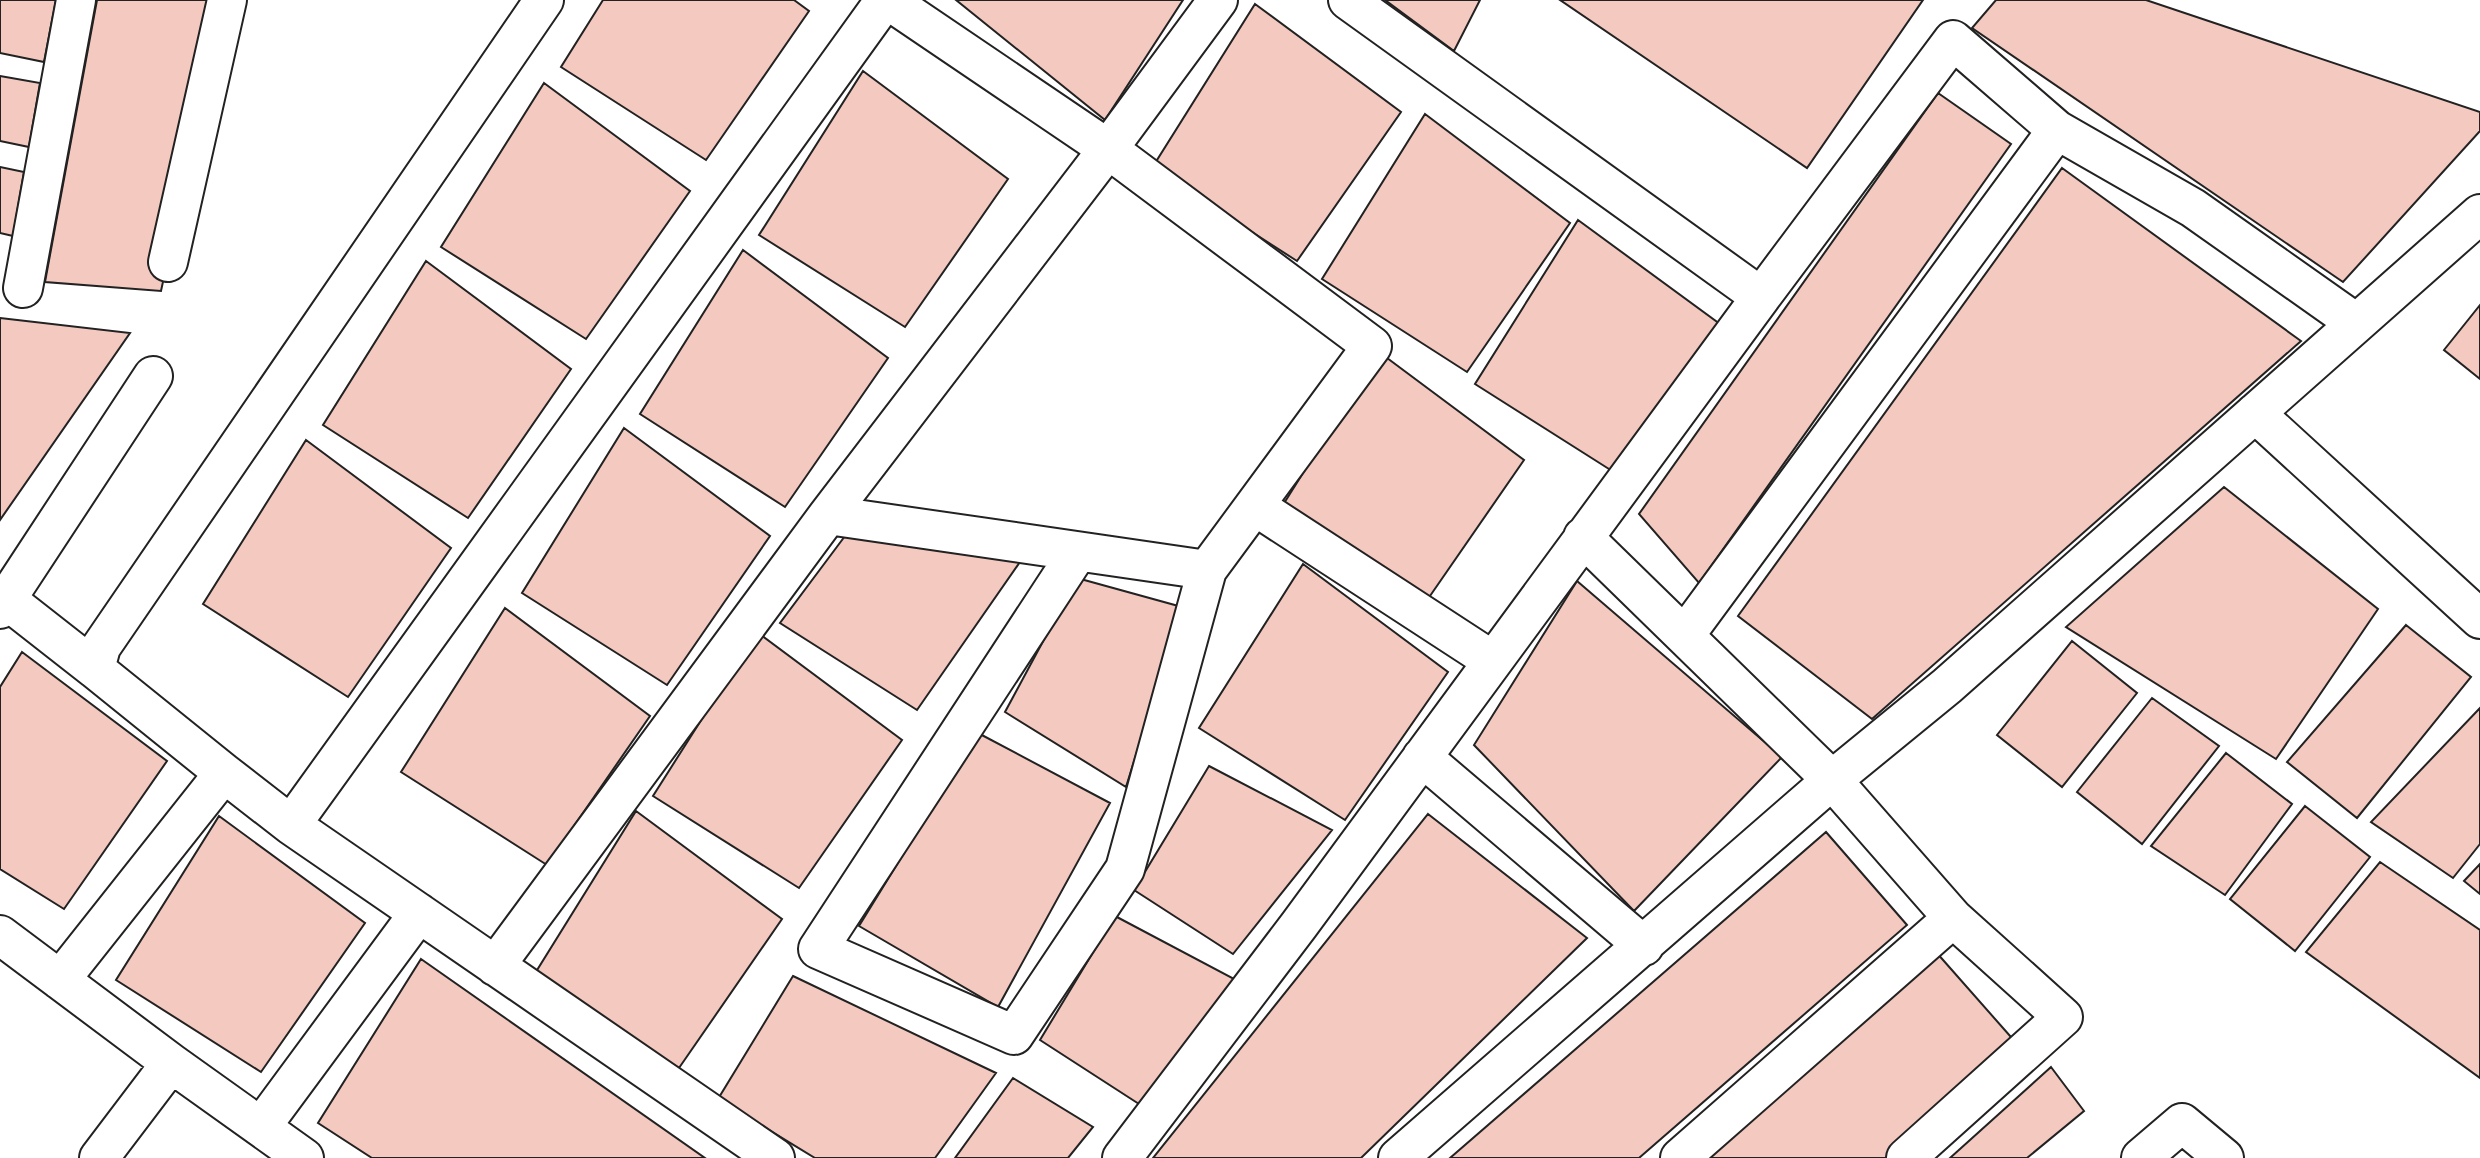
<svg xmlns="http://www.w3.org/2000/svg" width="2480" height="1158" font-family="'Fira Sans Condensed',sans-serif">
<rect width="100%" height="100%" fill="#fff"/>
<path fill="#f3c9c0" stroke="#222" stroke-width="2" d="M0 0H56L44 62 0 53Z
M97 0H224L161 291 45 282Z
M603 0H794L809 11 706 160 561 67Z
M956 0H1183L1105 120Z
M1385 0H1480L1454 51Z
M1560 0H1923L1807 168Z
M1996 0H2146L2480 112V131L2343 282 1972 28Z
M1255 4 1401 112 1297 261 1152 168Z
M863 71 1008 179 905 327 759 235Z
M0 76 40 83 29 147 0 141Z
M544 83 690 191 586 339 441 247Z
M1938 93 2011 144 1699 583 1639 514Z
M1425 114 1570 223 1467 372 1322 279Z
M0 167 24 172 13 236 0 233Z
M2062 168 2301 341 1872 719 1738 616Z
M1578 220 1724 327 1620 476 1475 384Z
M743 250 888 358 785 507 640 414Z
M426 261 571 369 468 518 323 425Z
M2480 305V379L2444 350Z
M0 318 130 333 0 520Z
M1379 352 1524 460 1421 609 1276 516Z
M624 428 770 536 667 685 522 593Z
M306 440 451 548 348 697 203 604Z
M2224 487 2378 609 2276 759 2066 627Z
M848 532 1020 562 917 710 780 623Z
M1303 564 1448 672 1345 820 1199 728Z
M1077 578 1182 607 1126 787 1005 712Z
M1577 581 1782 757 1634 911 1474 745Z
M505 608 650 716 547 865 401 772Z
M2406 625 2471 677 2357 818 2287 762Z
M757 632 902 740 799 888 653 796Z
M2072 641 2137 693 2062 787 1997 735Z
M22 652 167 761 64 909 0 869V687Z
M2152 698 2219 746 2142 844 2077 792Z
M2480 708V844L2453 878 2371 822Z
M978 733 1110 803 998 1007 859 926Z
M2226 753 2292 804 2225 895 2151 846Z
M1209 766 1332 830 1233 954 1134 890Z
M2305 806 2370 857 2295 951 2230 899Z
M636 811 782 919 679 1068 534 975Z
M1428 814 1587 938 1361 1158H1153Z
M219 816 365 923 261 1072 116 980Z
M1826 832 1907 925 1639 1158H1450Z
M2380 862 2480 930V1078L2306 952Z
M2480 864V894L2464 881Z
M1115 916 1238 981 1139 1104 1040 1040Z
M1936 952 2018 1045 1888 1158H1699Z
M421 959 705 1158H372L318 1123Z
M793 976 996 1073 935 1158H815L718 1099Z
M2051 1067 2084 1111 2027 1158H1950Z
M1013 1078 1093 1127 1068 1158H955Z"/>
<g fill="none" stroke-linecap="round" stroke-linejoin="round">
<defs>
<path id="minor" d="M888 0 1108 149 1218 0
M168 262 227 0
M23 288 76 0
M1761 297 1953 40 2057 130 2193 208 2356 323
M2255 413 2480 619
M1255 506 1493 661
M828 515 1108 149 1372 346 1207 570
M1583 537 1832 780 1953 918 2063 1017 1906 1158
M7 600 95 669
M0 609 153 376
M1685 635 2057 130
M1422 757 1644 946
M224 773 95 669 101 647 544 0
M0 935 171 1063
M495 966 828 515 1207 570 1125 869 1014 1035 818 949 1077 553
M60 980 224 773 291 825
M261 1127 419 913
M99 1158 171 1063 304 1158
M775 1158 291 825 885 0
M1122 1158 1299 925 1761 297 1348 0
M1398 1158 1832 780 1947 686 2480 214
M1680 1158 1953 918
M2141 1158 2182 1123 2224 1158"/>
</defs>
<use href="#minor" stroke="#222" stroke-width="42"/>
<use href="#minor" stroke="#fff" stroke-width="38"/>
</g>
</svg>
